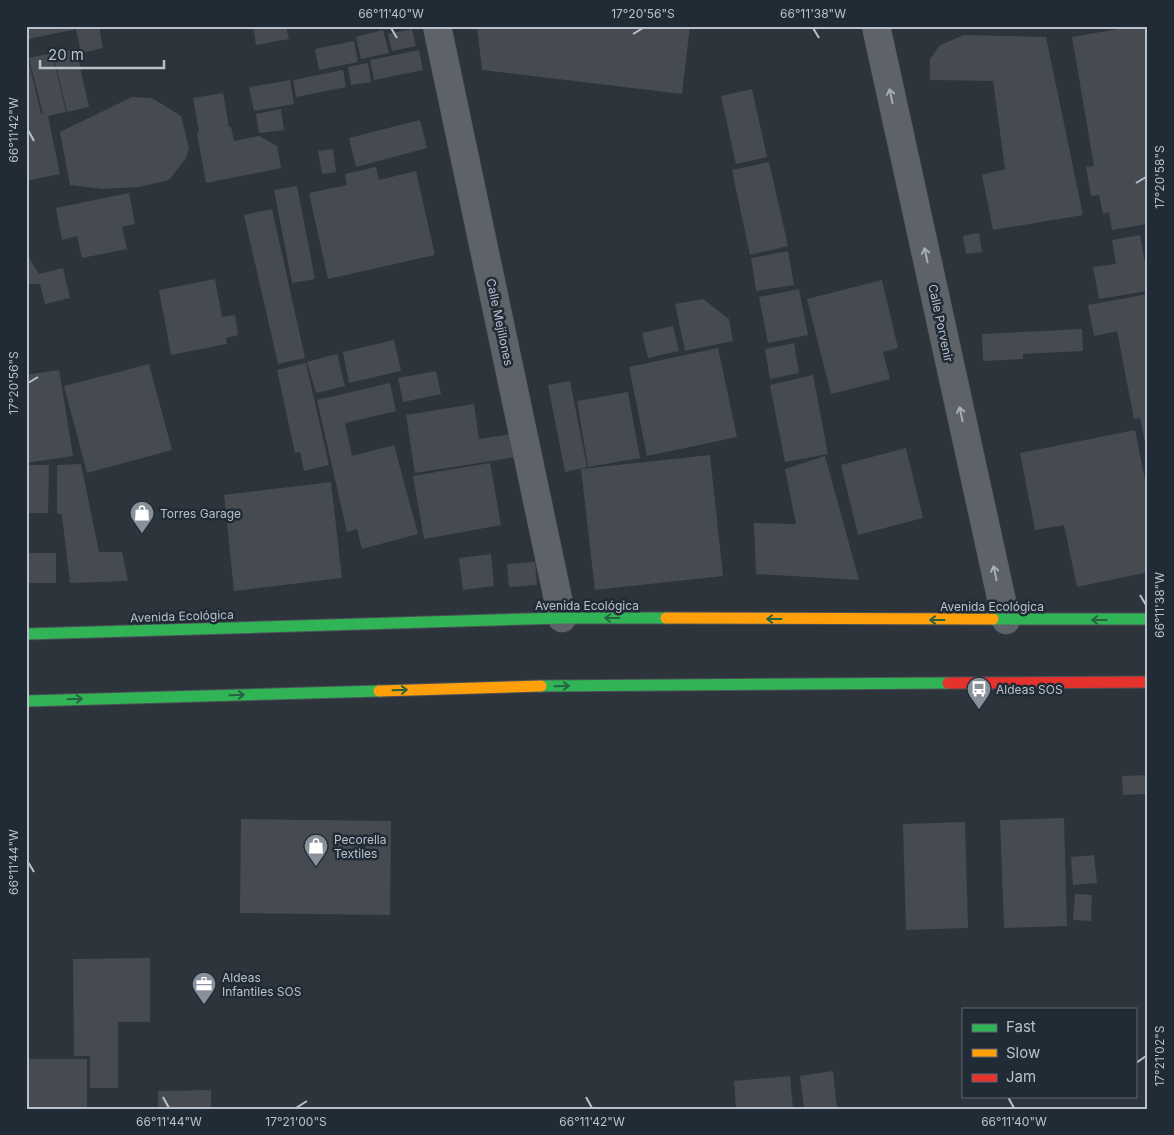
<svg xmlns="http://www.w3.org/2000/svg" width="1174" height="1135" font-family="Inter,sans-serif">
<rect width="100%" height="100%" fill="#2e343b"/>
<path fill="#464b51" d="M27 26H99L103 48 81 53 76 29 29 39Z
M253 26H286L289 39 256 45Z
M477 26H690L682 94 482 70Z
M1135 26H1148V230L1146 224 1112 230 1109 212 1103 214 1099 195 1091 196 1086 167 1094 166 1072 37Z
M412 29 416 46 392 51 388 34Z
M383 30 389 53 361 59 356 37Z
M964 35 1046 37 1083 215 993 230 982 175 1005 169 993 81 930 80V59L940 45Z
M354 41 358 62 319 70 315 49Z
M76 49 89 107 67 112 53 54Z
M419 50 423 70 374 80 370 60Z
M52 53 66 112 48 116 60 174 26 181V59H28L41 114H43L29 58Z
M368 63 371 82 351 85 348 67Z
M343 70 346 87 296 97 293 80Z
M290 80 294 104 254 111 249 87Z
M752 89 767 157 736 164 721 96Z
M223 93 229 127H231L234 141 259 136 277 146 281 168 206 183 197 133 199 132 193 98Z
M132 97 152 98 181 116 189 148 186 158 169 180 139 187 102 189 70 185 60 132Z
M281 109 284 130 259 133 256 114Z
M420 120 427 148 356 167 349 138Z
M333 149 336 172 322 174 318 151Z
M769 162 788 246 750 255 732 170Z
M376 167 379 180 416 171 435 255 328 279 309 193 347 185 345 174Z
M297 186 315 279 292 283 274 190Z
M129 193 135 224 122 227 127 249 82 258 77 236 62 240 56 208Z
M272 209 305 358 278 364 244 215Z
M979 233 982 252 966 254 963 236Z
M1140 235 1148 280V291L1099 299 1093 267 1116 264 1112 240Z
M788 251 794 285 756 291 751 258Z
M26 256H28L39 274 63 268 70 298 45 304 40 284H26Z
M215 279 222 317 235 315 238 335 226 338 227 344 171 355 159 290Z
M882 280 898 348 883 352 890 379 831 394 807 299Z
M799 289 808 335 768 343 759 297Z
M1148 294V452H1147L1140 418 1134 419 1117 331 1094 336 1088 305Z
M703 299 729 319 733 341 685 351 675 304Z
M673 326 679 351 648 358 642 333Z
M1082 329 1083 351 1023 354V359L983 361 982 334Z
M394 340 401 371 349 383 343 352Z
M794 343 799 373 770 379 765 349Z
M718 348 737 437 647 456 629 367Z
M337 354 345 386 316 393 307 362Z
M306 363 329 465 304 471 300 452 295 453 277 370Z
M149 364 172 450 87 473 64 386Z
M59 370 73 456 26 463V375Z
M436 371 441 394 403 402 398 378Z
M813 375 828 454 785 462 770 385Z
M570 381 587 467 565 472 548 385Z
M390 383 396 411 345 423 352 456 394 445 418 534 362 549 357 529 347 532 317 400Z
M628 392 640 458 588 467 577 401Z
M474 404 479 439 512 434 516 457 415 473 406 415Z
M1135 430 1148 495V572L1077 587 1064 525 1035 530 1020 453Z
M906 448 923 518 858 535 841 465Z
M710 455 723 576 595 590 581 469Z
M825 456 859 580 756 574 754 523 796 524 785 469Z
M490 463 501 525 424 539 413 476Z
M81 464 99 552H122L128 581 70 583 62 515 57 513V465Z
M26 465H49L48 513H26Z
M331 482 342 578 234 591 224 495Z
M26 553H56V583H26Z
M491 554 494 586 463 590 459 558Z
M535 562 537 585 509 587 507 564Z
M1148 775V794L1123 795 1122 776Z
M1064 818 1067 926 1004 928 1000 820Z
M241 819 391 821 390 915 240 913Z
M965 822 968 928 906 930 903 824Z
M1094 855 1097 883 1073 885 1071 857Z
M1075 894 1092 895 1091 921 1073 920Z
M150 958V1022H118V1088H90V1056H74L73 959Z
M26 1059H87V1109H27Z
M833 1071 837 1109H804L800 1076Z
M790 1076 793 1109H736L734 1081Z
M211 1090V1109H158V1091Z"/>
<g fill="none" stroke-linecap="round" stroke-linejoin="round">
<defs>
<path id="street" d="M437 26 562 618
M876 26 1006 620"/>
<path id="fast" d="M993 619H1148
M26 634 562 618H666
M541 686 948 683
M26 701 379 691"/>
<path id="slow" d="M666 618 993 619
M379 691 541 686"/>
<path id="jam" d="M948 683 1148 682"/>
</defs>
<use href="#street" stroke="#4c5056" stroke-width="29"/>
<use href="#fast" stroke="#4c5158" stroke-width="13"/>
<use href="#slow" stroke="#4c5158" stroke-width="13"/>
<use href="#jam" stroke="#4c5158" stroke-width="13"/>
<use href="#street" stroke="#5e6269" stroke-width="28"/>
<use href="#fast" stroke="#30b455" stroke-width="11"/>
<use href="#slow" stroke="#ff9f0a" stroke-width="11"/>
<use href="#jam" stroke="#e5322d" stroke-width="11"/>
</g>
<defs><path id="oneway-shaft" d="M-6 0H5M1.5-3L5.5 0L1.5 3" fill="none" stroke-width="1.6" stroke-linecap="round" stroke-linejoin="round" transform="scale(1.25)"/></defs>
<g stroke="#a7aeb7">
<use href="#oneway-shaft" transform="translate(891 96) rotate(-102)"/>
<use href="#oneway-shaft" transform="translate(926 255) rotate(-102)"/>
<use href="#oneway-shaft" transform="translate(961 414) rotate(-102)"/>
<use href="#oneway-shaft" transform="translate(995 573) rotate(-102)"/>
</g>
<g stroke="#276242">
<use href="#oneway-shaft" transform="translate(612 618) rotate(-180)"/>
<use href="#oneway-shaft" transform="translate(774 619) rotate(-180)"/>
<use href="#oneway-shaft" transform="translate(937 620) rotate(-180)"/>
<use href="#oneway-shaft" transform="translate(1099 620) rotate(180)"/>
<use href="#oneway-shaft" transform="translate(562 686) rotate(-2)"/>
<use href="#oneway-shaft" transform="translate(400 690) rotate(-2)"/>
<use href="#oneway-shaft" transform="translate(237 695) rotate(-2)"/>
<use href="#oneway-shaft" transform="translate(75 699) rotate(-2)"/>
</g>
<path fill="none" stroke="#b9c1cb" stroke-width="2" d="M391 28 397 38M813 28 819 38M633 34 643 28M28 130 34 141M1136 183 1146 177M28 383 38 377M1140 595 1146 605M28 862 34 872M1136 1063 1146 1056M163 1097 169 1108M586 1097 592 1108M1008 1097 1014 1108M296 1108 307 1101"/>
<defs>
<symbol id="shop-pin" viewBox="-11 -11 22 30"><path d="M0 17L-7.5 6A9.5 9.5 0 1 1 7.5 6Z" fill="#889099" stroke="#212b36"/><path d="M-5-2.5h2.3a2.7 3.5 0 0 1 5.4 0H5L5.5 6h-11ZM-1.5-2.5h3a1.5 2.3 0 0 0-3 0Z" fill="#fff"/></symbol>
<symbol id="bus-pin" viewBox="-11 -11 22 30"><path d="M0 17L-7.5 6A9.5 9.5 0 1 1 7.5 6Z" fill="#889099" stroke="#212b36"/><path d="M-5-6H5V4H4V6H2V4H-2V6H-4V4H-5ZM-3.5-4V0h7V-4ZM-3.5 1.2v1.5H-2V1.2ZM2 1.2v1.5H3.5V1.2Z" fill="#fff"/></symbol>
<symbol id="office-pin" viewBox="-11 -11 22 30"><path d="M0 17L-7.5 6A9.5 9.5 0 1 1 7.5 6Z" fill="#889099" stroke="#212b36"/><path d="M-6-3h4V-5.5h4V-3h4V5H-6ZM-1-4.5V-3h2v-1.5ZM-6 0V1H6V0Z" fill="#fff"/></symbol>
</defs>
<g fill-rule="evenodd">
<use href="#shop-pin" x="128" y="499" width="28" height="38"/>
<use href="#bus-pin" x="965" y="675" width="28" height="38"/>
<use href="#shop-pin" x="302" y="832" width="28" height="38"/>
<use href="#office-pin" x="190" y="970" width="28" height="38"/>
</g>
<g text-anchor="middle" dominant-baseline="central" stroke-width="5" stroke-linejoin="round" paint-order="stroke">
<g font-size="12" fill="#b9c1cb" stroke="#212b36">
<text transform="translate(500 322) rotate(78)">Calle Mejillones</text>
<text transform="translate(941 323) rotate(78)">Calle Porvenir</text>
<text x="587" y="605">Avenida Ecológica</text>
<text x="992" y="606">Avenida Ecológica</text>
<text transform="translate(182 616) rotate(-2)">Avenida Ecológica</text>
</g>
<g font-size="12" fill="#b9c1cb" stroke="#212b36" text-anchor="start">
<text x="160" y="513">Torres Garage</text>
<text x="996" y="689">Aldeas SOS</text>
<text x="334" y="839">Pecorella<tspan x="334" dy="14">Textiles</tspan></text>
<text x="222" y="977">Aldeas<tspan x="222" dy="14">Infantiles SOS</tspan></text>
</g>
</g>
<rect width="1174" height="1135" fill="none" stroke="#212b36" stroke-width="55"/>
<rect x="962" y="1008" width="175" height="90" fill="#212b36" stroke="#5e6772"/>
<rect x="972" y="1024" width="25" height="8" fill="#30b455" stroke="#5e6772"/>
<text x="1006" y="1032" font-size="15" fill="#b9c1cb">Fast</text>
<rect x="972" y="1049" width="25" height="8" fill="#ff9f0a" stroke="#5e6772"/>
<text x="1006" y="1058" font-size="15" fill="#b9c1cb">Slow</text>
<rect x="972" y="1074" width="25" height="8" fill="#e5322d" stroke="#5e6772"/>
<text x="1006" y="1082" font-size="15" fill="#b9c1cb">Jam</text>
<path d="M40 60v8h124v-8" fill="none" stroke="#b9c1cb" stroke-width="2.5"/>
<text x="48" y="60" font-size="15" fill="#b9c1cb" stroke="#212b36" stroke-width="4" paint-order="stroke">20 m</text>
<rect x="28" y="28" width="1118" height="1080" fill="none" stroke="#b9c1cb" stroke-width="2"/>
<g font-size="12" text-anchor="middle" fill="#b9c1cb">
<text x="391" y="18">66°11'40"W</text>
<text x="643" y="18">17°20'56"S</text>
<text x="813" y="18">66°11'38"W</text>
<text transform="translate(14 130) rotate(-90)" y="4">66°11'42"W</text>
<text transform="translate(1160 177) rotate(-90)" y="4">17°20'58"S</text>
<text transform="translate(14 383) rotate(-90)" y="4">17°20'56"S</text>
<text transform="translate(1160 605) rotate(-90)" y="4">66°11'38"W</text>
<text transform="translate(14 862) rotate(-90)" y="4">66°11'44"W</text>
<text transform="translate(1160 1056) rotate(-90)" y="4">17°21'02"S</text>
<text x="169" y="1126">66°11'44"W</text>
<text x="296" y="1126">17°21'00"S</text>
<text x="592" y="1126">66°11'42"W</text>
<text x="1014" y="1126">66°11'40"W</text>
</g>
</svg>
